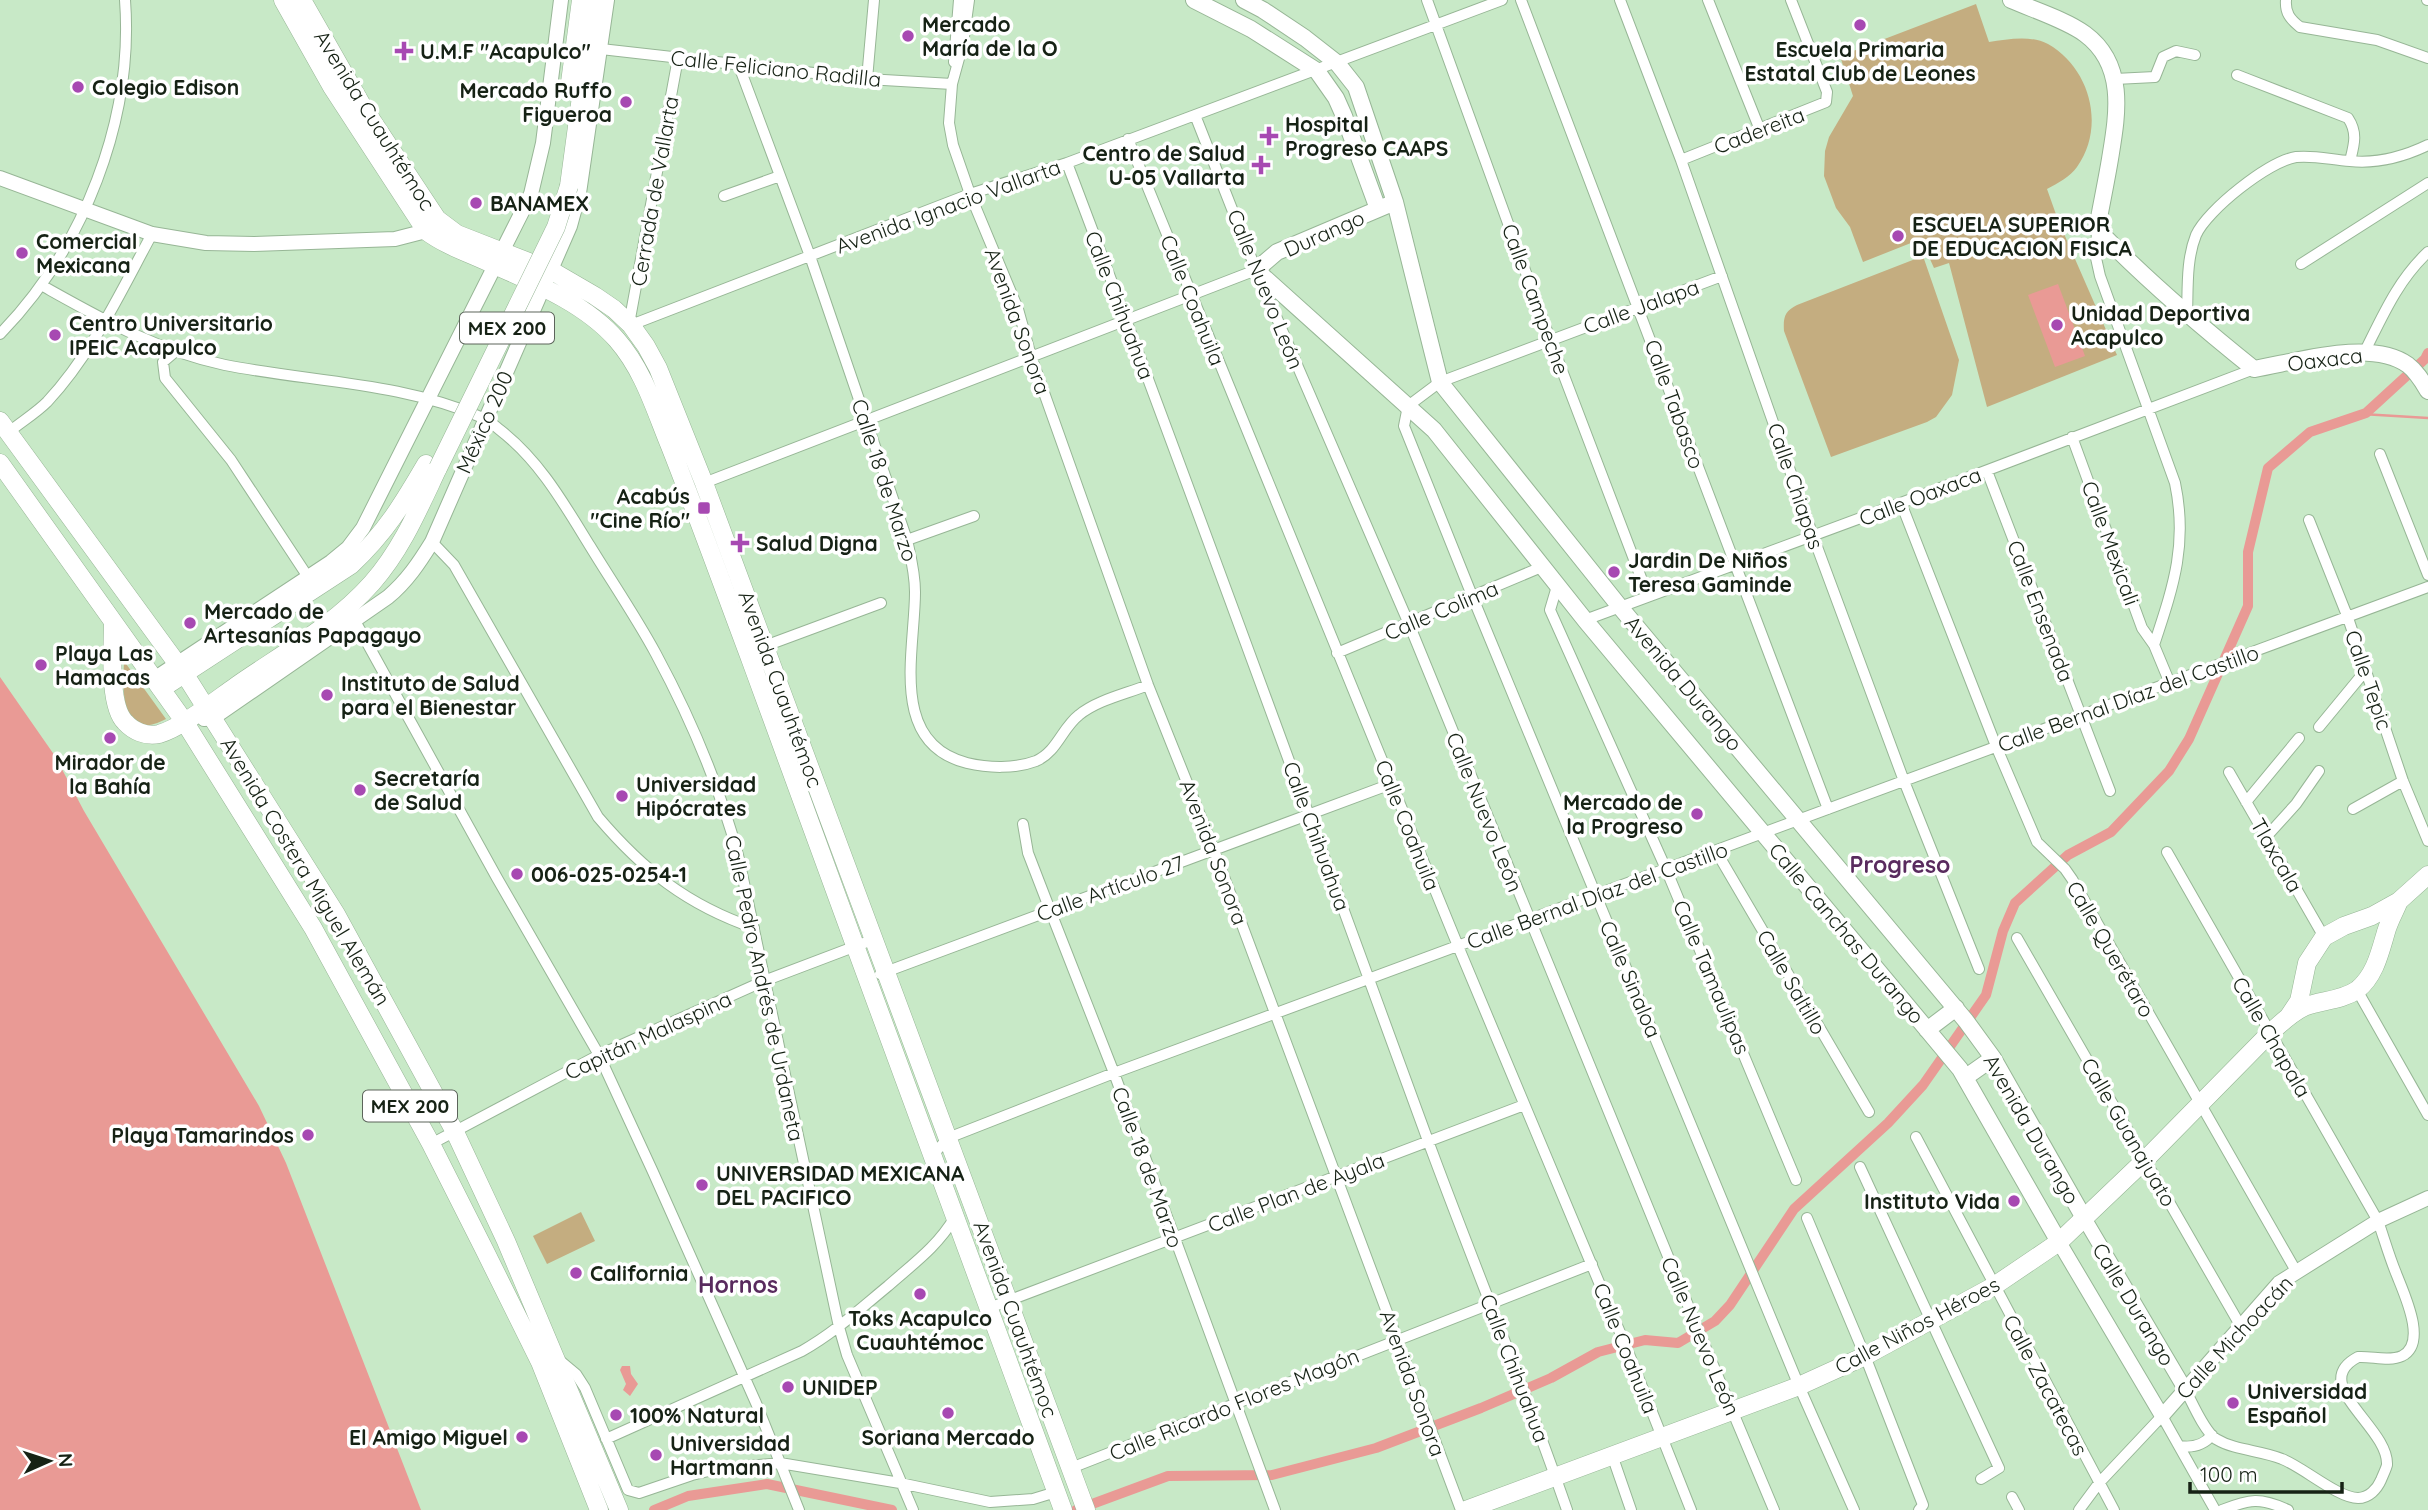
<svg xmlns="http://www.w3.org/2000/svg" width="2428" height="1510" font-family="Quicksand,sans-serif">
<rect width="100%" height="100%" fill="#c8e9c7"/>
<path fill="#c4ad80" d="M1976 4 1989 42C2008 39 2031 35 2048 44 2090 68 2106 126 2077 167 2070 177 2058 183 2047 189L2058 220 2117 355 1987 407 1949 263 1934 268 1921 239 1863 262 1850 227 1836 208 1824 176 1825 151 1829 137 1853 96 1840 56Z
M1923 256 1959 360 1952 395 1936 417 1927 422 1831 457 1784 331C1783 317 1785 311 1797 305Z
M124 661 166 719C119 744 123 689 124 661Z
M581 1212 595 1241 547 1264 533 1236Z"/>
<path fill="#e99a95" d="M2058 284 2085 356 2055 367 2028 295Z
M0 677 55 756 84 811 259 1106 286 1163 421 1510H0Z
M622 1366H630L631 1374 638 1384 630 1396 623 1390 626 1384 620 1370Z"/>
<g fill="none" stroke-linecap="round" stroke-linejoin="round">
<path stroke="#e99a95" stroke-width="2.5" d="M2362 414 2428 418"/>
<path stroke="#e99a95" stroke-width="10" d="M654 1510 688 1496 767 1484 892 1510
M1076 1510 1168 1476 1272 1475 1376 1448 1481 1408 1551 1378 1598 1352 1645 1340 1678 1343 1715 1321 1730 1305 1794 1209 1888 1123 1923 1085 1986 995 2003 931 2015 903 2068 855 2111 832 2169 771 2189 739 2248 606V552L2268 468 2310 432 2366 413 2425 359 2428 353"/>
<defs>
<path id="minor" d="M969 0 963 44 952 84 949 123 953 145 970 194 1018 309 1031 356 1148 685 1214 850 1461 1510
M1427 0 1550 339 1648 596
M1521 0 1828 809
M1620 0 1681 160 1813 536 1904 781 1979 969
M1708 0 1760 130
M2286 0C2285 13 2290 19 2300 27L2377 40 2428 58
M2427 0H2428
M601 49 867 79 952 84
M954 62 959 0
M739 66 810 256 907 540C911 558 915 573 915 592 915 651 888 743 967 763 988 768 1015 769 1036 761 1057 752 1062 728 1079 715 1097 700 1126 694 1148 685
M2237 75 2348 118C2358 133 2354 145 2350 161
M867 79 874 0
M2115 79 2155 77 2163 57 2176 51 2195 55
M1195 115 1256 270 1409 624 1692 1315 1774 1510
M1128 139 1458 946 1629 1354 1691 1510
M1681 160 1826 102 1827 92 1791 0
M1067 163C1190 487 1308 813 1427 1138 1473 1263 1524 1385 1567 1510
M724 196 780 176
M2097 229 2096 258 2100 276 2175 483C2188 545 2173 587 2154 645
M2301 264 2428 183
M1722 276 1440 382 1408 406 1404 426 1473 598 1799 1386 1854 1510
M41 285C102 319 155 350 225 365 311 382 401 382 483 418 489 420 495 426 500 430 540 461 564 504 590 546 612 582 636 617 656 654 690 717 719 785 738 855L839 1327 847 1355 913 1510
M2187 315C2188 289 2186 260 2196 235 2207 210 2269 161 2296 157 2315 155 2332 160 2350 161 2378 164 2403 157 2428 145
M629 324 678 58
M631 325 970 194 1067 163 1502 0
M0 334C83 249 134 120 125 0
M176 351 163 362 165 378 231 460 308 577
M2365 351C2383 315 2398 280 2428 252
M9 432C21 422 36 413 47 402 92 354 121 291 152 234
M2072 437 2142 628 2154 645 2169 681
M2380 454 2428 575
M1987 471 2110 791
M704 483 1256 270
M1901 503 1996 746 2037 842 2065 869 2072 879 2296 1271
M2309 520 2348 618 2403 781 2428 841
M907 540 974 516
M432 542 454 565 598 817C643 870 687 905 754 928
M1558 583 1550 610 1666 869 1796 1180
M1585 620 1901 503 2254 369
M355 621 497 878 599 1055 653 1172 756 1403 799 1510
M765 646 881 603
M1337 653 1544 566
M2319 727 2366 670
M2229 772 2324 937
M2246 802 2299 738
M2353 809 2403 781
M1023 824 1028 853 1050 910 1114 1073 1275 1510
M2267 836 2296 804 2319 771
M1716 851 1869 1112
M2167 852 2378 1221C2384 1238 2389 1256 2396 1273 2404 1294 2428 1343 2402 1356 2389 1362 2372 1356 2358 1357 2307 1384 2389 1427 2387 1465 2386 1469 2383 1475 2381 1480 2377 1489 2369 1498 2358 1498 2338 1498 2303 1467 2282 1459 2261 1450 2236 1451 2216 1439 2204 1431 2192 1402 2185 1389
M2017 938 2240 1325
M880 974 1391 784
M2357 990 2428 1115
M1916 1137 2114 1510
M431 1144 599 1055 764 981 872 940
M931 1157 948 1138 1114 1073 2428 587
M1860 1167 1999 1468 1981 1479
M1807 1218 1865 1356 1923 1505 1919 1510
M989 1308 1524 1105
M558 1359 576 1374 585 1388 628 1490 639 1493 692 1475 717 1469 780 1463 900 1483 990 1502 1033 1499 1056 1492
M606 1439 802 1351C834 1333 860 1309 888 1286 914 1263 937 1247 955 1217
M2179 1446C2192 1448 2203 1446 2212 1435
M1612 1455 1631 1510
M1071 1468 1592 1264
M2012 1497 2019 1510
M2079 1510 2099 1483 2162 1416 2215 1510
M2222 1510C2250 1499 2260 1497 2288 1510"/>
<path id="tertiary" d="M0 178 152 234 206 243 254 244 395 239 426 231
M154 679 331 562 348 548 363 528 531 194 543 143 561 0
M204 719 213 718 388 597C407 581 419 563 432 542L570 226 579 193 607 0
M2084 1218 2185 1389
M2059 1242 2162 1416 2279 1283 2378 1221 2428 1198"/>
<path id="secondary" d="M1194 0 1251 29 1317 71 1336 98 1344 116 1378 209
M1244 0 1263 10 1305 38 1337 63 1356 87 1395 202 1440 382 1620 607 1966 1021 1993 1058 2084 1218
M2011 0C2034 10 2066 20 2085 34 2127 65 2117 116 2110 159 2106 183 2101 206 2097 229 2146 280 2199 325 2254 369 2296 362 2371 338 2408 365 2417 372 2422 381 2428 391
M1395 202 1277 252 1256 270 1434 430 1585 620 1960 1069 2059 1242
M1927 1030 1956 1008
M1966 1077 1993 1058"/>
<path id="primary" d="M283 0 332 87 426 231C446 246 469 253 492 264 535 283 586 304 617 340 644 371 655 410 670 446 698 517 724 589 751 661 855 944 957 1228 1063 1510
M302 0 363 107 437 219 457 234 552 271 595 296 614 309 631 325 646 346 658 368 704 483 1086 1510
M569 90 581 0
M569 186 594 0
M0 421 184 673 336 914 455 1132 506 1241 619 1510
M0 463 184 721 313 928 431 1144 485 1251 540 1362 599 1510
M113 623C113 647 108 705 125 722 133 731 146 737 159 734 181 728 216 700 236 686 282 654 335 625 372 583 402 549 419 508 438 468
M161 689 351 565C386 532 402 505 426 464
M2289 1016 2299 1001 2307 963 2324 937 2344 926 2372 916 2399 901 2428 875
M1466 1510 1799 1386 1865 1356 1994 1286 2059 1242 2145 1160 2269 1034C2280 1024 2291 1013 2304 1007 2321 1000 2341 1001 2357 990 2375 976 2380 952 2386 932 2389 921 2395 911 2399 901"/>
</defs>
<use href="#minor" stroke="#97b696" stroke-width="12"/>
<use href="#tertiary" stroke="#97b696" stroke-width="16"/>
<use href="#secondary" stroke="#97b696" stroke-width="18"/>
<use href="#primary" stroke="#97b696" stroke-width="19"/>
<use href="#minor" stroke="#fff" stroke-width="10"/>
<use href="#tertiary" stroke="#fff" stroke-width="14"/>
<use href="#secondary" stroke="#fff" stroke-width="16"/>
<use href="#primary" stroke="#fff" stroke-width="18"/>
<defs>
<path id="primary-bridge" d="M438 468 556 227 569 186"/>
</defs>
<use href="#primary-bridge" stroke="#97b696" stroke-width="19" stroke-linecap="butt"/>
<use href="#primary-bridge" stroke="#fff" stroke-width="18"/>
</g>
<g fill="#a749b2" stroke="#fff" stroke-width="2.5">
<circle cx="1860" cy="25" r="7"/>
<circle cx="908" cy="36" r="7"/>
<path d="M400.5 40.5h7v7h7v7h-7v7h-7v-7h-7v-7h7z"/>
<circle cx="78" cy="87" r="7"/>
<circle cx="626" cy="102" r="7"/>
<path d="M1265.5 125.5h7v7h7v7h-7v7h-7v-7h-7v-7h7z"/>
<path d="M1257.5 154.5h7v7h7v7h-7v7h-7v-7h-7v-7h7z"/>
<circle cx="476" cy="203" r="7"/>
<circle cx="1898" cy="236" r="7"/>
<circle cx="22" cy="253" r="7"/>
<circle cx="2057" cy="325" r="7"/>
<circle cx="55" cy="335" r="7"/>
<rect x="697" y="501" width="14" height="14" rx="3.5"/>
<path d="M736.5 532.5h7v7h7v7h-7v7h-7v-7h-7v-7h7z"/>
<circle cx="1614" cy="572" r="7"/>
<circle cx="190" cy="623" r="7"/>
<circle cx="41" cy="665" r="7"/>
<circle cx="327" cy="695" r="7"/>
<circle cx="110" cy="738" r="7"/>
<circle cx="360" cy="790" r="7"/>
<circle cx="622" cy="796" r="7"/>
<circle cx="1697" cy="814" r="7"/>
<circle cx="517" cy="874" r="7"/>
<circle cx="308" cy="1135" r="7"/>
<circle cx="702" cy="1185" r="7"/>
<circle cx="2014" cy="1201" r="7"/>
<circle cx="576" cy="1273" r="7"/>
<circle cx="920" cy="1294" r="7"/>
<circle cx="788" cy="1387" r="7"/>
<circle cx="2233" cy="1403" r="7"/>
<circle cx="948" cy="1413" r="7"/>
<circle cx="616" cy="1415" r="7"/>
<circle cx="522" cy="1437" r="7"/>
<circle cx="656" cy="1455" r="7"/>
</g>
<g text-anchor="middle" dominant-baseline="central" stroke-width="7" stroke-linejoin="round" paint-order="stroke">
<g fill="#fff" stroke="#5c645b" stroke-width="2">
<rect x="460" y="312.5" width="94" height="31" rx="5"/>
<rect x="363" y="1090.5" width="94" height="31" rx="5"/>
</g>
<g font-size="19" font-weight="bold" fill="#162215">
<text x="507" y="328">MEX 200</text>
<text x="410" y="1106">MEX 200</text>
</g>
<g font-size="21" font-weight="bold" fill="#162215" stroke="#fff" text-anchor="start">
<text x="922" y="24">Mercado<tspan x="922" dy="24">María de la O</tspan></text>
<text x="1860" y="49" text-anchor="middle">Escuela Primaria<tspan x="1860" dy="24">Estatal Club de Leones</tspan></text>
<text x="420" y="51">U.M.F "Acapulco"</text>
<text x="92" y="87">Colegio Edison</text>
<text x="612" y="90" text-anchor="end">Mercado Ruffo<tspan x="612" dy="24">Figueroa</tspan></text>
<text x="1285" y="124">Hospital<tspan x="1285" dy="24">Progreso CAAPS</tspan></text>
<text x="1245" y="153" text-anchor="end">Centro de Salud<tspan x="1245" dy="24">U-05 Vallarta</tspan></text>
<text x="490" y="203">BANAMEX</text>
<text x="1912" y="224">ESCUELA SUPERIOR<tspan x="1912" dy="24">DE EDUCACION FISICA</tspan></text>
<text x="36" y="241">Comercial<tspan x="36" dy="24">Mexicana</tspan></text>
<text x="2071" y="313">Unidad Deportiva<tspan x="2071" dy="24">Acapulco</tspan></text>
<text x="69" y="323">Centro Universitario<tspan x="69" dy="24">IPEIC Acapulco</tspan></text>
<text x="690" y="496" text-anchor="end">Acabús<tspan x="690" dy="24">"Cine Río"</tspan></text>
<text x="756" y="543">Salud Digna</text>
<text x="1628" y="560">Jardin De Niños<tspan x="1628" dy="24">Teresa Gaminde</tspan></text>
<text x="204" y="611">Mercado de<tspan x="204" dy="24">Artesanías Papagayo</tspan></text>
<text x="55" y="653">Playa Las<tspan x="55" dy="24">Hamacas</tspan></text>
<text x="341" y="683">Instituto de Salud<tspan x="341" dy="24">para el Bienestar</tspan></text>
<text x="110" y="762" text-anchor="middle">Mirador de<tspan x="110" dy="24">la Bahía</tspan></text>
<text x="374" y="778">Secretaría<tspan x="374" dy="24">de Salud</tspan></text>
<text x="636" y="784">Universidad<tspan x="636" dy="24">Hipócrates</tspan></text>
<text x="1683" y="802" text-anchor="end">Mercado de<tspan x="1683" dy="24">la Progreso</tspan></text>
<text x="531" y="874">006-025-0254-1</text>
<text x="294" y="1135" text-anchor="end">Playa Tamarindos</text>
<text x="716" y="1173">UNIVERSIDAD MEXICANA<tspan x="716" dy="24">DEL PACIFICO</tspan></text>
<text x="2000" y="1201" text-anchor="end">Instituto Vida</text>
<text x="590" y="1273">California</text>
<text x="920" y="1318" text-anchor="middle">Toks Acapulco<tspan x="920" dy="24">Cuauhtémoc</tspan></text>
<text x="802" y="1387">UNIDEP</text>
<text x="2247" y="1391">Universidad<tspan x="2247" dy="24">Español</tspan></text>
<text x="630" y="1415">100% Natural</text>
<text x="508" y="1437" text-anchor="end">El Amigo Miguel</text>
<text x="948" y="1437" text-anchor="middle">Soriana Mercado</text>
<text x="670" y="1443">Universidad<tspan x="670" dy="24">Hartmann</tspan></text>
</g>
<g font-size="21" fill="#162215" stroke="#fff">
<text transform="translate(776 68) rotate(6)">Calle Feliciano Radilla</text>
<text transform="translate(375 120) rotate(58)">Avenida Cuauhtémoc</text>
<text transform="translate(1759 130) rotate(-21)">Cadereita</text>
<text transform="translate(654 191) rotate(-80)">Cerrada de Vallarta</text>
<text transform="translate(948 206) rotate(-20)">Avenida Ignacio Vallarta</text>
<text transform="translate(1324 233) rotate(-24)">Durango</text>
<text transform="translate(1266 289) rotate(68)">Calle Nuevo León</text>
<text transform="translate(1536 299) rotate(70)">Calle Campeche</text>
<text transform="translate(1193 300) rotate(68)">Calle Coahuila</text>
<text transform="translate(1120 305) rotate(69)">Calle Chihuahua</text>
<text transform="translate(1641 306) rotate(-20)">Calle Jalapa</text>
<text transform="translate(1018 321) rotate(70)">Avenida Sonora</text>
<text transform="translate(2325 359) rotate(-7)">Oaxaca</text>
<text transform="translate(1675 404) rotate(70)">Calle Tabasco</text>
<text transform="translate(484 422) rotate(-66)">México 200</text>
<text transform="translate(885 480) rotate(72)">Calle 18 de Marzo</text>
<text transform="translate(1796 486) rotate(71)">Calle Chiapas</text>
<text transform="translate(1920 496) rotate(-21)">Calle Oaxaca</text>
<text transform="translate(2111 543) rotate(70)">Calle Mexicali</text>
<text transform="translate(1441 610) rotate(-23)">Calle Colima</text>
<text transform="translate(2041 611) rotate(69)">Calle Ensenada</text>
<text transform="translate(2369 680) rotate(71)">Calle Tepic</text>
<text transform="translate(1684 683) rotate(50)">Avenida Durango</text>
<text transform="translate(781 689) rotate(70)">Avenida Cuauhtémoc</text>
<text transform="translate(2128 698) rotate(-20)">Calle Bernal Díaz del Castillo</text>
<text transform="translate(1485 812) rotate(68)">Calle Nuevo León</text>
<text transform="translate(1408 825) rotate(68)">Calle Coahuila</text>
<text transform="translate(1317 836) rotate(70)">Calle Chihuahua</text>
<text transform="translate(1214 852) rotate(69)">Avenida Sonora</text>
<text transform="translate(2277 855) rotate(60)">Tlaxcala</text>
<text transform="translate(306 871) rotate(59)">Avenida Costera Miguel Alemán</text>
<text transform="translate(1110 888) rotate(-20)">Calle Artículo 27</text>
<text transform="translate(1597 895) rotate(-20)">Calle Bernal Díaz del Castillo</text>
<text transform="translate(1847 933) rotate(50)">Calle Canchas Durango</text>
<text transform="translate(2111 949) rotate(60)">Calle Querétaro</text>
<text transform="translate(1712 977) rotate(67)">Calle Tamaulipas</text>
<text transform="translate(1631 979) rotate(67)">Calle Sinaloa</text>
<text transform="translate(1792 982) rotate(60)">Calle Saltillo</text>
<text transform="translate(765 988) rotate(78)">Calle Pedro Andrés de Urdaneta</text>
<text transform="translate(648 1035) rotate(-25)">Capitán Malaspina</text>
<text transform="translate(2272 1037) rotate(60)">Calle Chapala</text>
<text transform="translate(2032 1129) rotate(60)">Avenida Durango</text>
<text transform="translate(2129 1132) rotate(60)">Calle Guanajuato</text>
<text transform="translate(1148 1167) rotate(70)">Calle 18 de Marzo</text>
<text transform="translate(1296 1192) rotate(-21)">Calle Plan de Ayala</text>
<text transform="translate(2134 1304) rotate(59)">Calle Durango</text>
<text transform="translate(1016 1319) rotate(70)">Avenida Cuauhtémoc</text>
<text transform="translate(1917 1325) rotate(-28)">Calle Niños Héroes</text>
<text transform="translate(1701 1336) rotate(67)">Calle Nuevo León</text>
<text transform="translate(2234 1337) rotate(-47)">Calle Michoacán</text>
<text transform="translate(1626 1348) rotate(68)">Calle Coahuila</text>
<text transform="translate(1515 1368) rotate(69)">Calle Chihuahua</text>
<text transform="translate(1413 1383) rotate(70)">Avenida Sonora</text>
<text transform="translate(2046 1385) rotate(62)">Calle Zacatecas</text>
<text transform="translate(1234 1404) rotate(-22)">Calle Ricardo Flores Magón</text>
</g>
<g font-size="23" font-weight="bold" fill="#592b5e" stroke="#fff">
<text x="1900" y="864">Progreso</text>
<text x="738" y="1284">Hornos</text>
</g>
</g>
<g transform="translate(49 1461) rotate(87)" stroke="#ffffff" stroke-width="5" paint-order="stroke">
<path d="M0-5L12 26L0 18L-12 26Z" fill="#162215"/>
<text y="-10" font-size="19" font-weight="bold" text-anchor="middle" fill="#162215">N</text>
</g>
<path d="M2190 1482v10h152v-10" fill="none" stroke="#162215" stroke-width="3.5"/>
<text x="2200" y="1482" font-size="21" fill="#162215" stroke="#ffffff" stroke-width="5" paint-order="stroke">100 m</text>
</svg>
